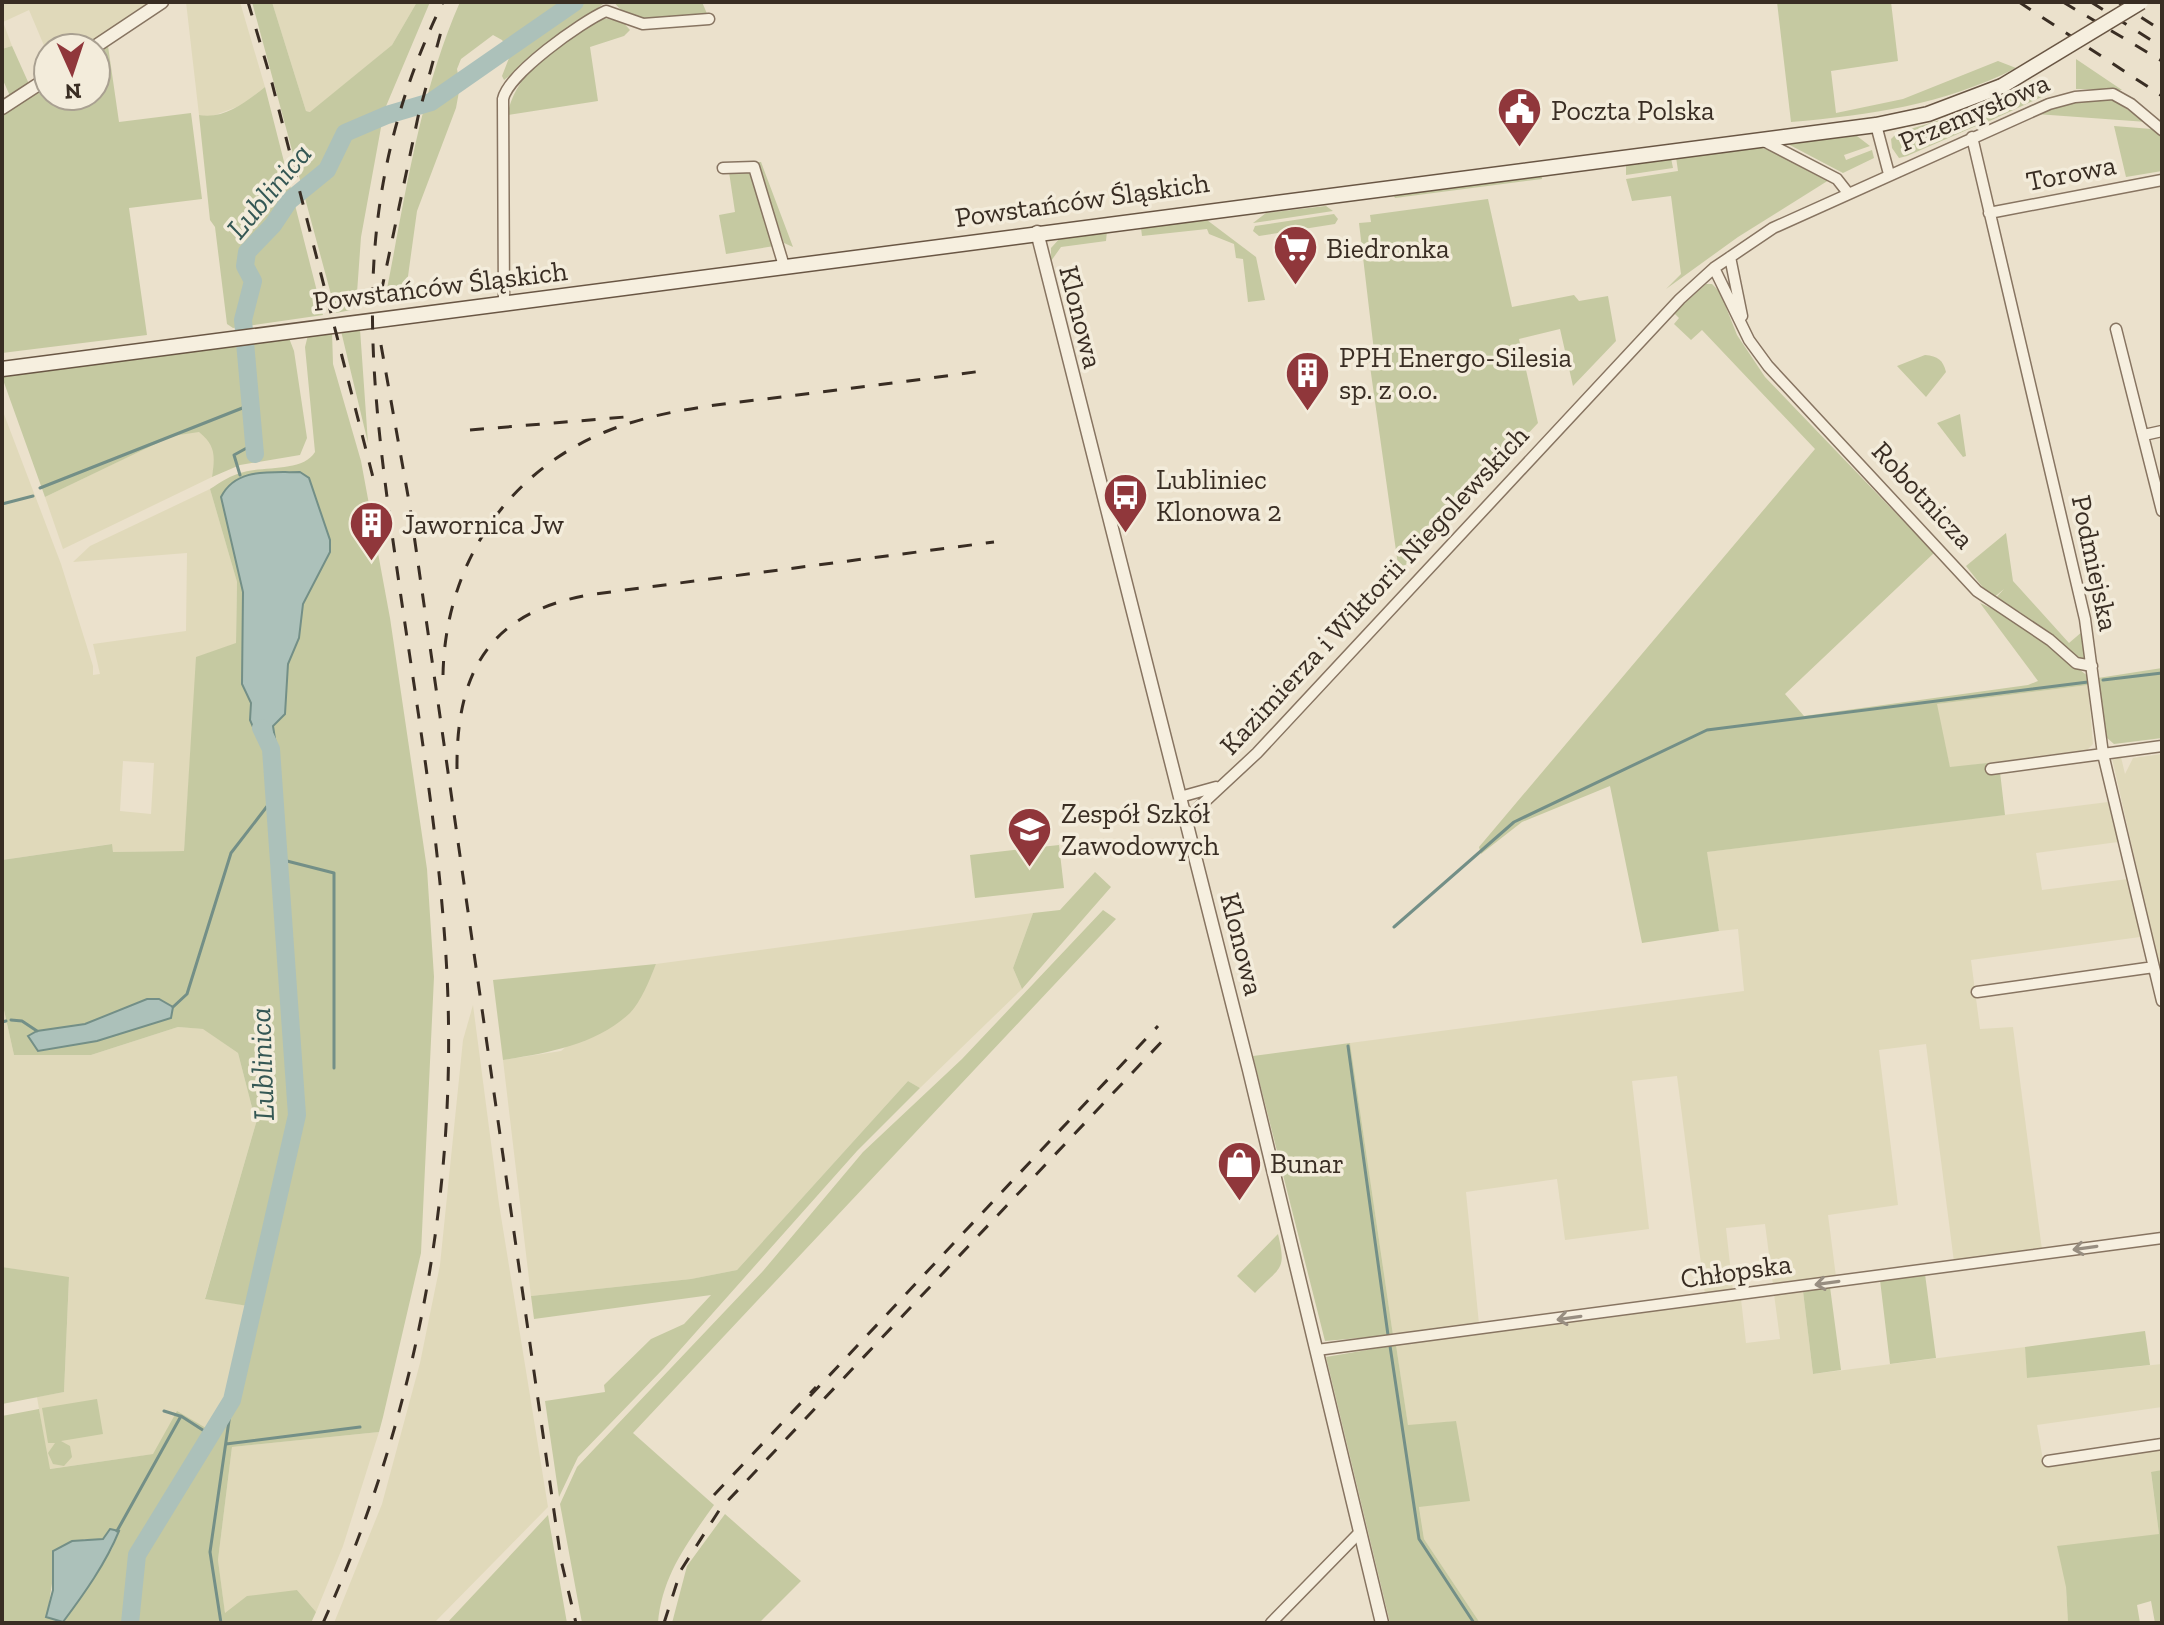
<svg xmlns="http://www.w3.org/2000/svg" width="2164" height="1625" font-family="'Zilla Slab',serif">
<rect width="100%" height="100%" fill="#ebe1cc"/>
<path fill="#e0d9ba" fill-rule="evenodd" d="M2 2H153L84 48H48V55L29 10 3 22 12 46 2 49Z
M186 2H240L265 87 242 105 210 117 199 115Z
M272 2H417L392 45 311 112 306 111Z
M2 409 61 564 93 666V675L100 674 93 644 186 631 187 553 73 562 90 546 210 489 237 582 236 643 193 717 184 851 113 852 111 844 2 860ZM123 761 154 763 151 814 120 811Z
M199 431 212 442 215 456 212 477 63 549 45 497 171 436Z
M2088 685 2093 744 2087 750 1950 768 1936 704Z
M2162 754V981L2112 758 2121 757 2125 774 2133 758Z
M2108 802 2118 842 2036 853 2042 890 2128 879 2140 937 1971 960 1980 1029 2013 1027 2042 1250 1954 1262 1926 1044 1879 1050 1898 1205 1828 1215 1836 1277 1773 1285 1765 1224 1726 1228 1733 1291 1705 1295 1677 1076 1632 1081 1649 1229 1565 1240 1557 1179 1466 1192 1479 1324 1393 1335 1350 1043 1744 991 1738 929 1719 931 1706 852Z
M1033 913 1013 968 1022 989 920 1088 908 1081 737 1270 691 1279 531 1296 503 1060 561 1051 651 976 656 964Z
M2 1001 14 1055H91L178 1027 204 1029 238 1053 256 1123 205 1298 254 1307 240 1375 211 1431 154 1454 49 1469 37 1397 64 1392 69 1278 2 1267Z
M473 1005 499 1204 548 1507 434 1623H334L382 1504 420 1363 440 1265 463 1040Z
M1803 1291 1813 1374 2025 1347 2028 1378 2162 1364V1407L2037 1425 2044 1466 2162 1449V1470L2151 1473 2159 1534 2066 1587 2068 1623H1480L1424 1539 1419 1506 1456 1421 1408 1426 1396 1345 1741 1299 1746 1343 1780 1339 1774 1294Z
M379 1432 343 1546 316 1612 297 1590 225 1614 218 1560 232 1447Z"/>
<path fill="#c5c9a1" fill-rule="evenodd" d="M252 2H272L306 111 310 112 392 45 417 2H430L384 111 361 237 357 293 351 310 336 313Z
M460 2 603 4 504 80 502 76 511 53 502 40 493 35 461 59 457 69 460 86 456 108 417 211 405 298 389 305 385 299C405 199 419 95 460 2Z
M614 2H702L708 16C679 18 634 30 614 2Z
M1777 2H1891L1898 61 1831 71 1836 113 1903 99 1998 61 2016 68C1943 105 1871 115 1791 122Z
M601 18 622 21 630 30 624 36 590 47 598 101 508 115C513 74 565 35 601 18Z
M12 46 29 84 10 96 2 78V49Z
M108 46 119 122 191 113 202 199 129 208 147 335 2 353V114L48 85V96H96V54Z
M2076 59 2122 90 2076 89Z
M2033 80 2048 94 1983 124 1975 109Z
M265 87 323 315 233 328 227 324 215 227 210 220 199 115C224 120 247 101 265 87Z
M2111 99 2147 122 2036 114 2067 102Z
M1970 111 1976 126 1907 156 1899 158 1892 148 1891 139 1897 133Z
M2114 126 2152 129 2162 138V171L2126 177Z
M1857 136 1870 146 1844 155 1846 160 1872 150 1874 158 1843 173 1786 143Z
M1754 146 1773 151 1829 180 1738 237 1666 289 1681 274 1671 196 1632 201 1626 179 1678 171 1676 157Z
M1671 158 1673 168 1626 175V163Z
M757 162H761L793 247 784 243Z
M749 171 774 246 726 254 719 215 735 212 729 172Z
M1541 173 1542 179 1395 198 1392 192Z
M1488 199 1512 307 1574 295 1579 301 1608 296 1616 341 1573 386 1560 329 1519 339 1538 423 1399 572 1368 352 1374 351 1359 223 1371 222 1370 215Z
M1326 206 1333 211 1253 223 1266 213Z
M1334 214 1338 219 1335 224 1259 236 1253 231 1255 226Z
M1203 217 1256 257 1265 300 1248 302 1243 259 1236 258 1234 244 1209 234 1207 229 1142 236 1141 228Z
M1107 231 1106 241 1061 247 1051 261V248L1061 237Z
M1706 284H1712L1720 292 1737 335 1765 377 1934 553 1785 694 1804 716 2028 685 2038 681 1980 603 2017 620 2089 677 2088 685 1937 704 1950 767 1987 763 2000 772 2005 815 1707 852 1719 931 1642 943 1610 786 1522 822 1481 854 1479 847 1815 449 1702 330 1691 340 1674 324 1679 318 1674 313Z
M360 329 368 443 341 331Z
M332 332 333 364 361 461 390 618 427 869 434 977 421 1253 383 1417 379 1432 232 1447 218 1560 225 1613 247 1596 297 1590 316 1612 311 1623H2V1416L39 1409 50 1469 153 1454 177 1411 211 1431 240 1376 254 1307 205 1299 256 1123 238 1053 203 1029 178 1027 91 1055H14L2 1001V860L112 844 113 852 184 851 196 657 236 643 237 582 210 489C221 482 231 475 244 472 265 466 303 472 315 452L305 347 308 335ZM147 999 171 1018 97 1041 42 1030 85 1024ZM119 1532 112 1549 63 1622 47 1617 53 1577 84 1539H103Z
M289 338 294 351 307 438 300 455 240 465 212 477C215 456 216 446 199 432L172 436 45 497 2 377Z
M1925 355C1938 356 1943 360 1946 372L1926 397 1897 366Z
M1960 414 1966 456 1963 457 1937 423Z
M2006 533 2013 581 2069 643 2083 631 2084 658 2078 659 2020 612 1993 601 2004 589 1992 599 1966 566Z
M2162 668V738L2114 744 2106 737 2098 678Z
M1059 845 1064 888 975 898 970 855Z
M1095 872 1111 887 1022 989 1013 968 1033 913 1060 910Z
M1103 910 1116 919 633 1433 714 1505C687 1543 662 1576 658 1623H582L560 1504 577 1467 763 1271 863 1152 962 1059Z
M656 964C650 979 641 1002 630 1013 596 1045 547 1053 503 1060L493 980Z
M1350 1043 1393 1335 1325 1341 1253 1056Z
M908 1081 920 1088 857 1151 664 1368 578 1457 559 1497 545 1401 605 1392 604 1385 651 1339 684 1324 711 1295 534 1319 531 1296 691 1279 737 1270Z
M1278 1234C1287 1272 1280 1266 1255 1293L1237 1276Z
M2 1267 69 1277 64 1392 2 1404Z
M1925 1274 1936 1358 1890 1364 1880 1280Z
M1830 1287 1841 1370 1813 1374 1803 1291Z
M2145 1331 2150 1365 2027 1378 2025 1347Z
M1396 1345 1408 1425 1456 1421 1470 1501 1419 1507 1424 1539 1480 1623H1390L1326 1357Z
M97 1399 103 1434 61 1441 70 1446 72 1457 64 1466 53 1464 48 1453 55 1443H48L42 1408Z
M2162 1470V1623H2155L2151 1601 2137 1605 2140 1623H2068L2066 1587 2057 1546 2159 1534 2151 1472Z
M725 1514 801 1581 759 1623H672L687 1566Z
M548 1515 567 1623H447Z"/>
<path fill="#acc1ba" stroke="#738f87" stroke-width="2" d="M300 472 309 478 330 540V552L303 604 299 638 288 664 285 714 273 726 276 745 271 749 256 734 250 720 251 703 242 684 243 592 221 497C236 467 270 473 300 472Z
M147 999H159L173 1007 171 1018 97 1041 38 1051 28 1036 37 1031 85 1024Z
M110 1529 119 1531C106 1563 84 1594 63 1622L46 1617 53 1590V1551L72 1541 103 1539Z"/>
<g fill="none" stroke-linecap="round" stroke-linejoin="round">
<path stroke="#738f87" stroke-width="3" d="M240 475 234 455 254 444
M40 488 250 405
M2 504 33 496
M2103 680 2162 673
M279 859 334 873V1068
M1394 927 1514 822 1707 730 2088 682
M173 1007 187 994 231 853 275 796
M11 1020 22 1021 37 1031
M2 1022 6 1021
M1348 1046 1388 1335
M1390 1346 1419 1539 1474 1623
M164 1411 180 1416
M226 1444 360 1427
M117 1531 181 1416 212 1436
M221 1623 210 1552 232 1400"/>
<path stroke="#acc1ba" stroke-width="18" d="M255 454 243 320 253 281 245 266 247 252 273 225 289 201 327 170 345 133 387 115 431 102 575 2
M130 1623 137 1555 232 1400 297 1115 271 749 261 728"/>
<defs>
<path id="minor" d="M1876 125 1889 174
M1972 137 2085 619 2103 754 2162 1001
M1762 140 1837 179 1848 193
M723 168 754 167 784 266
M1989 213 2162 180
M1730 257 1742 316
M1714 268 1749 340 1768 366 1977 591 2050 640 2076 663 2092 666
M504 305 503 99C508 74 581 22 606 11L643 24 709 19
M2116 329 2162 511
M2144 435 2162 431
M1991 769 2162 746
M1180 797 1216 787
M1185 820 1257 753 1680 299 1714 268 1773 228 2049 104 2075 97 2113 94 2131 104 2162 130
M1977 992 2154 967
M1317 1350 2162 1238
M2048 1461 2162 1444
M1271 1623 1360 1532"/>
<path id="tertiary" d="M93 48 162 2
M2 108 48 78
M1037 232 1249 1070 1382 1623"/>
<path id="secondary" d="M2 369 1876 125 1928 114 2002 86"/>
</defs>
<use href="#minor" stroke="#877461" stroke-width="13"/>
<use href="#tertiary" stroke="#877461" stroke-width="15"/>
<use href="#secondary" stroke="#695644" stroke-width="17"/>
<use href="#minor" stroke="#f6efdf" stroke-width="10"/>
<use href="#tertiary" stroke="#f6efdf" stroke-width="12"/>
<use href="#secondary" stroke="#f6efdf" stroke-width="14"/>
<path stroke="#392d23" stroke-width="3" stroke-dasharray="14 14" stroke-linecap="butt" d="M248 2 272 83 376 489
M2019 2 2162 96
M2063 2 2162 61
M2091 2 2162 47
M2118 2 2162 31
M381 293 418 117 442 28
M381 345 410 507 561 1560 576 1623
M470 430 625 417
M443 675C445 567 504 474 605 432 663 408 728 404 789 396 854 388 918 380 982 371
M457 769C456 668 492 610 595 594L994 542
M810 1396 1158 1026
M714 1495 816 1387
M323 1623C419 1412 462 1174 445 942 436 813 413 684 395 555 366 352 350 193 443 2
M664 1623 681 1570 720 1509 1168 1035"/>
<defs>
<path id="secondary-bridge" d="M2002 86 2141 2"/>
</defs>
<use href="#secondary-bridge" stroke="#695644" stroke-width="17" stroke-linecap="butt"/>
<use href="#secondary-bridge" stroke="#f6efdf" stroke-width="14"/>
</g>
<defs><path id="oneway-shaft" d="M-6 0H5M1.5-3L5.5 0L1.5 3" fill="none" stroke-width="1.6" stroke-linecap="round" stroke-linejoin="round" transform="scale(2)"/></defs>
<g stroke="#988e81">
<use href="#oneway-shaft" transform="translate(2085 1248) rotate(172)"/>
<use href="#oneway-shaft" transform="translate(1827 1283) rotate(172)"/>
<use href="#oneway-shaft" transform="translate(1569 1318) rotate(172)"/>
</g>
<defs>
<symbol id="civic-pin" viewBox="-11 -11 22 30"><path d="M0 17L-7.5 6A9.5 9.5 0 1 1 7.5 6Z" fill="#90373b" stroke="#f3ecdb"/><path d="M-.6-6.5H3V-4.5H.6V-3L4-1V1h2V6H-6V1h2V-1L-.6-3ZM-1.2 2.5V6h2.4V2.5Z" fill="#fff"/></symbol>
<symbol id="supermarket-pin" viewBox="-11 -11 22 30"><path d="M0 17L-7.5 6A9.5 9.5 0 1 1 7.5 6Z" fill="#90373b" stroke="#f3ecdb"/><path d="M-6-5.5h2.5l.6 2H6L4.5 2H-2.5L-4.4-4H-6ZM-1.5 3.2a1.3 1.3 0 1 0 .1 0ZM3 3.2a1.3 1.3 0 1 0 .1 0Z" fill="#fff"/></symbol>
<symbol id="building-pin" viewBox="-11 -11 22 30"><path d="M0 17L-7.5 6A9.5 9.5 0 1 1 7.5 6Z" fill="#90373b" stroke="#f3ecdb"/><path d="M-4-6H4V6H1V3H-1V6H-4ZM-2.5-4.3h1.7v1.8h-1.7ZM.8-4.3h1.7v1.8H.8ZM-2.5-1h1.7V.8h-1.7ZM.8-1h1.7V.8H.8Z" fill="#fff"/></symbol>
<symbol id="bus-pin" viewBox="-11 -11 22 30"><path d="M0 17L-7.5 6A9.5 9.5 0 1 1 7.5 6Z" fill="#90373b" stroke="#f3ecdb"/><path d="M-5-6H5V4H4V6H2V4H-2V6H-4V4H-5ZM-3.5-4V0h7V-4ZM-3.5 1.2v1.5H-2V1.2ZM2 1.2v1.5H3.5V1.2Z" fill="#fff"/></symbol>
<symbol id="school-pin" viewBox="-11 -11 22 30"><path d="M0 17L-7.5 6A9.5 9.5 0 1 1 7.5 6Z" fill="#90373b" stroke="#f3ecdb"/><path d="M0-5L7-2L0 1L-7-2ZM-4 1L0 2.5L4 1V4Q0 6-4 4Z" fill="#fff"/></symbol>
<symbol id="shop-pin" viewBox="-11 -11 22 30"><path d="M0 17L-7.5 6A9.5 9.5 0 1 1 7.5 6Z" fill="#90373b" stroke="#f3ecdb"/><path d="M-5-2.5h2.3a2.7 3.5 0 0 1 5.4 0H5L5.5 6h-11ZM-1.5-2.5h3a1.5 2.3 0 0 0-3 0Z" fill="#fff"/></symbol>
</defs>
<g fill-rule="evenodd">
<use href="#civic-pin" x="1494" y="84" width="51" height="69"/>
<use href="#supermarket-pin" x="1270" y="222" width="51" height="69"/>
<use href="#building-pin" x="1282" y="348" width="51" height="69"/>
<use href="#bus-pin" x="1100" y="470" width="51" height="69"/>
<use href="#building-pin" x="346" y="498" width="51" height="69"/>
<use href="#school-pin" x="1004" y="804" width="51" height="69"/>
<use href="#shop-pin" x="1214" y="1138" width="51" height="69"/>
</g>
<g text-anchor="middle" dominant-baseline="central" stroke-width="7" stroke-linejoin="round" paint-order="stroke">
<g font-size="28" fill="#392d23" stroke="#f3ecdb" text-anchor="start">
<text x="1551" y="110">Poczta Polska</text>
<text x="1326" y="248">Biedronka</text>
<text x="1339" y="357">PPH Energo-Silesia<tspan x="1339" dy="32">sp. z o.o.</tspan></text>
<text x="1156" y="479">Lubliniec<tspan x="1156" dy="32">Klonowa 2</tspan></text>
<text x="402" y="524">Jawornica Jw</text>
<text x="1061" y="813">Zespół Szkół<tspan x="1061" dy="32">Zawodowych</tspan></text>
<text x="1270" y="1163">Bunar</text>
</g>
<g font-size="28" fill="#392d23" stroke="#f3ecdb">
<text transform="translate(1974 112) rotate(-23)">Przemysłowa</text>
<text transform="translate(2071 173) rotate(-11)">Torowa</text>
<text transform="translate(1082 200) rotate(-8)">Powstańców Śląskich</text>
<text transform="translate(440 286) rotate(-7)">Powstańców Śląskich</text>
<text transform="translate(1081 317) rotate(76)">Klonowa</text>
<text transform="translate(1923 495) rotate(47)">Robotnicza</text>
<text transform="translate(2095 563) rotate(78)">Podmiejska</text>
<text transform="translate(1374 590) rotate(-47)">Kazimierza i Wiktorii Niegolewskich</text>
<text transform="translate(1242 944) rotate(76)">Klonowa</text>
<text transform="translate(1736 1271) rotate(-8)">Chłopska</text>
</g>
<g font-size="30" font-style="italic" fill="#345754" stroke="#f3ecdb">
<text transform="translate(269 191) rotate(-50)">Lublinica</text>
<text transform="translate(262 1064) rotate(-92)">Lublinica</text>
</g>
</g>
<rect width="2164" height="1625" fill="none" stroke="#392d23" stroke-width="8"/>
<g transform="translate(72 72) rotate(177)"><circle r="38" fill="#f3ecdb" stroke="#a9a091" stroke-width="2"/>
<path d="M0-6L14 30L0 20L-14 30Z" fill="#90373b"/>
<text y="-12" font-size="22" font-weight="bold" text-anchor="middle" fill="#392d23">N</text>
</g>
</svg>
